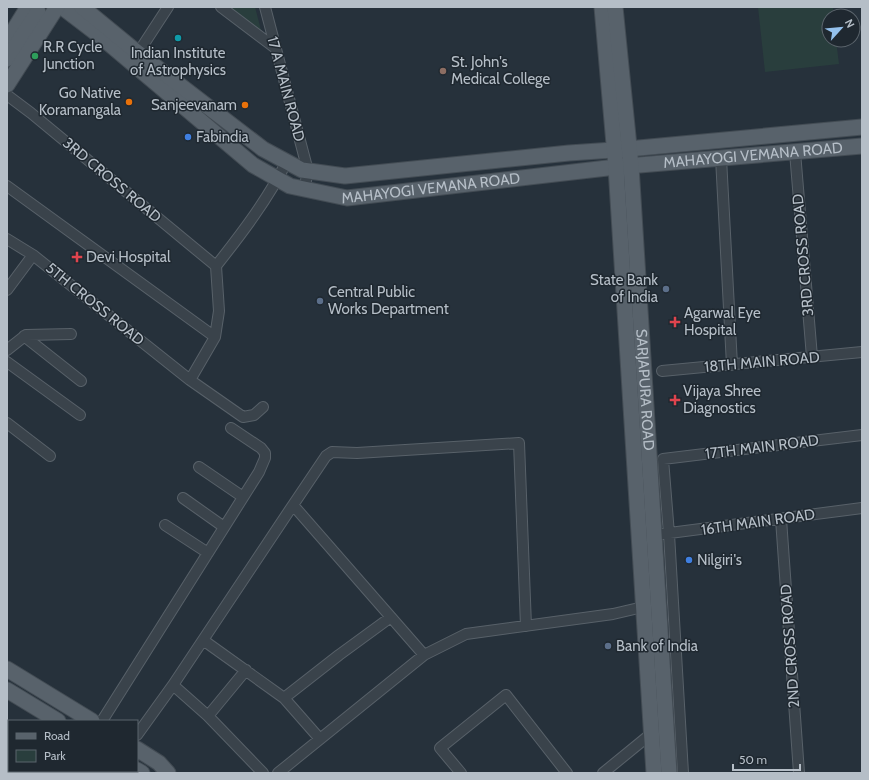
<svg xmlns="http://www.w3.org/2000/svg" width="869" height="780" font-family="Cabin,sans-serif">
<rect width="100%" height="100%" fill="#26313b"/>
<path fill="#293e3d" d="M229 7H255L262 34Z
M758 7H833L834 16H829V40H836L839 64 765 72Z"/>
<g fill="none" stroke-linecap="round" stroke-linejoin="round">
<defs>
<path id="street" d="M221 7 274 47
M265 7 308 171 304 190
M138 53 168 7
M7 95 31 113 216 266
M795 152 812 357
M721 158 732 365
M7 186 215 337
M7 239 33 255
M216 266C242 233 268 199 287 161
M7 290 33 255 190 380 243 417 254 415 263 407
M24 336 81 381
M7 350 26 335 71 334
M7 362 80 415
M662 371 862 352
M190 380 215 337 219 311 216 266
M7 423 50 456
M199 467 243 497
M183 498 224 527
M293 505 326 456 332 452 357 453 519 443 526 626
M781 519 799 773
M165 525 208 553
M662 534 862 508
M203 640 284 698 320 739
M284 698 339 655 391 617
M208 716 246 670
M102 721 259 472 265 458V453L261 448 231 428
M137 735 173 685
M263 773 208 716 173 685 293 505 424 655
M278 773 424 655 466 634 613 614 643 607
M461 773 440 748 506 695 567 773
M603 773 652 733
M683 773 669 534 663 459 862 435"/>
<g id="primary">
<path id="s1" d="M62 7 100 36 253 165 290 186 347 198 616 167 862 146"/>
<path d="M82 7 138 53 263 149 302 170 345 176 569 153 628 149 862 127"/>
<path d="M602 7 616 167 654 773"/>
<path id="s2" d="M615 7 631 166 669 773"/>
<path d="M7 41 28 7"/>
<path d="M7 59 38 12"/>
<path d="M7 85 57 7"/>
<path d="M7 669 92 721"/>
<path d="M7 690 58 721"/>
<path d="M137 749 159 763 168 773"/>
<path d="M137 770 142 773"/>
</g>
</defs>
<use href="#street" stroke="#586169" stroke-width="12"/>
<use href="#primary" stroke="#434c54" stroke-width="17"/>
<use href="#street" stroke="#3a434b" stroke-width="10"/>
<use href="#primary" stroke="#58626b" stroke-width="15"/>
</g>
<circle fill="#0f9aa8" stroke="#1f2830" stroke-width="1.5" cx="178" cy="38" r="4"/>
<circle fill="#2e9e5b" stroke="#1f2830" stroke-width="1.5" cx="35" cy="56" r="4"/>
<circle fill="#8d6e63" stroke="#1f2830" stroke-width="1.5" cx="443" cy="71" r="4"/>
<g fill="#e8710a" stroke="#1f2830" stroke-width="1.5">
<circle cx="129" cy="102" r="4"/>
<circle cx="245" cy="105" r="4"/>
</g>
<g fill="#3f7fe0" stroke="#1f2830" stroke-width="1.5">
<circle cx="188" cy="137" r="4"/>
<circle cx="689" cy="560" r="4"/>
</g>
<g fill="#e0444e" stroke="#1f2830" stroke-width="1.5">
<path d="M75 251h4v4h4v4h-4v4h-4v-4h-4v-4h4z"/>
<path d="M673 316h4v4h4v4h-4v4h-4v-4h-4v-4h4z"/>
<path d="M673 394h4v4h4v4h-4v4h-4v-4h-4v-4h4z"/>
</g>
<g fill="#5c6f8a" stroke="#1f2830" stroke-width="1.5">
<circle cx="666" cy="289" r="4"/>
<circle cx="320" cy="301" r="4"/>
<circle cx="608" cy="646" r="4"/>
</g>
<g text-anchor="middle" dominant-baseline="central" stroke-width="3" stroke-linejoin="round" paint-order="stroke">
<g font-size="15" fill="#b5bec7" stroke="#1f2830" text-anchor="start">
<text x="43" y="47">R.R Cycle<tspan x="43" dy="17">Junction</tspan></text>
<text x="178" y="53" text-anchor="middle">Indian Institute<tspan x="178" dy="17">of Astrophysics</tspan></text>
<text x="451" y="62">St. John's<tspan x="451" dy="17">Medical College</tspan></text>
<text x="121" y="93" text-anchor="end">Go Native<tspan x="121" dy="17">Koramangala</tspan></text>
<text x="237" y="105" text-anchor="end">Sanjeevanam</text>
<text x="196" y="137">Fabindia</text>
<text x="86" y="257">Devi Hospital</text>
<text x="658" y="280" text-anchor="end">State Bank<tspan x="658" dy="17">of India</tspan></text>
<text x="328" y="292">Central Public<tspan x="328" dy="17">Works Department</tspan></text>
<text x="684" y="313">Agarwal Eye<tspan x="684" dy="17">Hospital</tspan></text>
<text x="683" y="391">Vijaya Shree<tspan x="683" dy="17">Diagnostics</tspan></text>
<text x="697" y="560">Nilgiri's</text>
<text x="616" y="646">Bank of India</text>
</g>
<g font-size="15" fill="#b5bec7" stroke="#1f2830">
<text transform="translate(286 89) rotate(75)">17 A MAIN ROAD</text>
<text stroke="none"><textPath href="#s1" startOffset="757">MAHAYOGI VEMANA ROAD</textPath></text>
<text transform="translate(112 180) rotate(40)">3RD CROSS ROAD</text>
<text stroke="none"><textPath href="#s1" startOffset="433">MAHAYOGI VEMANA ROAD</textPath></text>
<text transform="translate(803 255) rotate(-95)">3RD CROSS ROAD</text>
<text transform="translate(95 304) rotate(39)">5TH CROSS ROAD</text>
<text transform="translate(762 362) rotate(-5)">18TH MAIN ROAD</text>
<text stroke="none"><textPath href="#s2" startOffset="384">SARJAPURA ROAD</textPath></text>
<text transform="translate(762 447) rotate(-7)">17TH MAIN ROAD</text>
<text transform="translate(758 522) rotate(-8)">16TH MAIN ROAD</text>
<text transform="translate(790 646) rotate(-94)">2ND CROSS ROAD</text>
</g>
</g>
<rect width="869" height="780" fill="none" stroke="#b5bec7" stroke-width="16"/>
<rect x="8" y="720" width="130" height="52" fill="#1f2830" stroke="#5b646c"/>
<rect x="16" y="733" width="20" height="6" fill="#58626b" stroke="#5b646c"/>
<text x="44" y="740" font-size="12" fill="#b5bec7">Road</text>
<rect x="16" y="750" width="20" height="12" fill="#293e3d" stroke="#5b646c"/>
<text x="44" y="760" font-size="12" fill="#b5bec7">Park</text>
<g transform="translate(841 28) rotate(63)"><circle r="19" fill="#1f2830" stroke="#5b646c"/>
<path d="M0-3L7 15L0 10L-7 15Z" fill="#94c1ed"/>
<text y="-6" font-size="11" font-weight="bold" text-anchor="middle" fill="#b5bec7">N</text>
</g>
<path d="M733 764v6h67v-6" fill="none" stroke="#b5bec7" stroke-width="2"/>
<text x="739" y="764" font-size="12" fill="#b5bec7" stroke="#1f2830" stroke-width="3" paint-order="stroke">50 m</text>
</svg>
